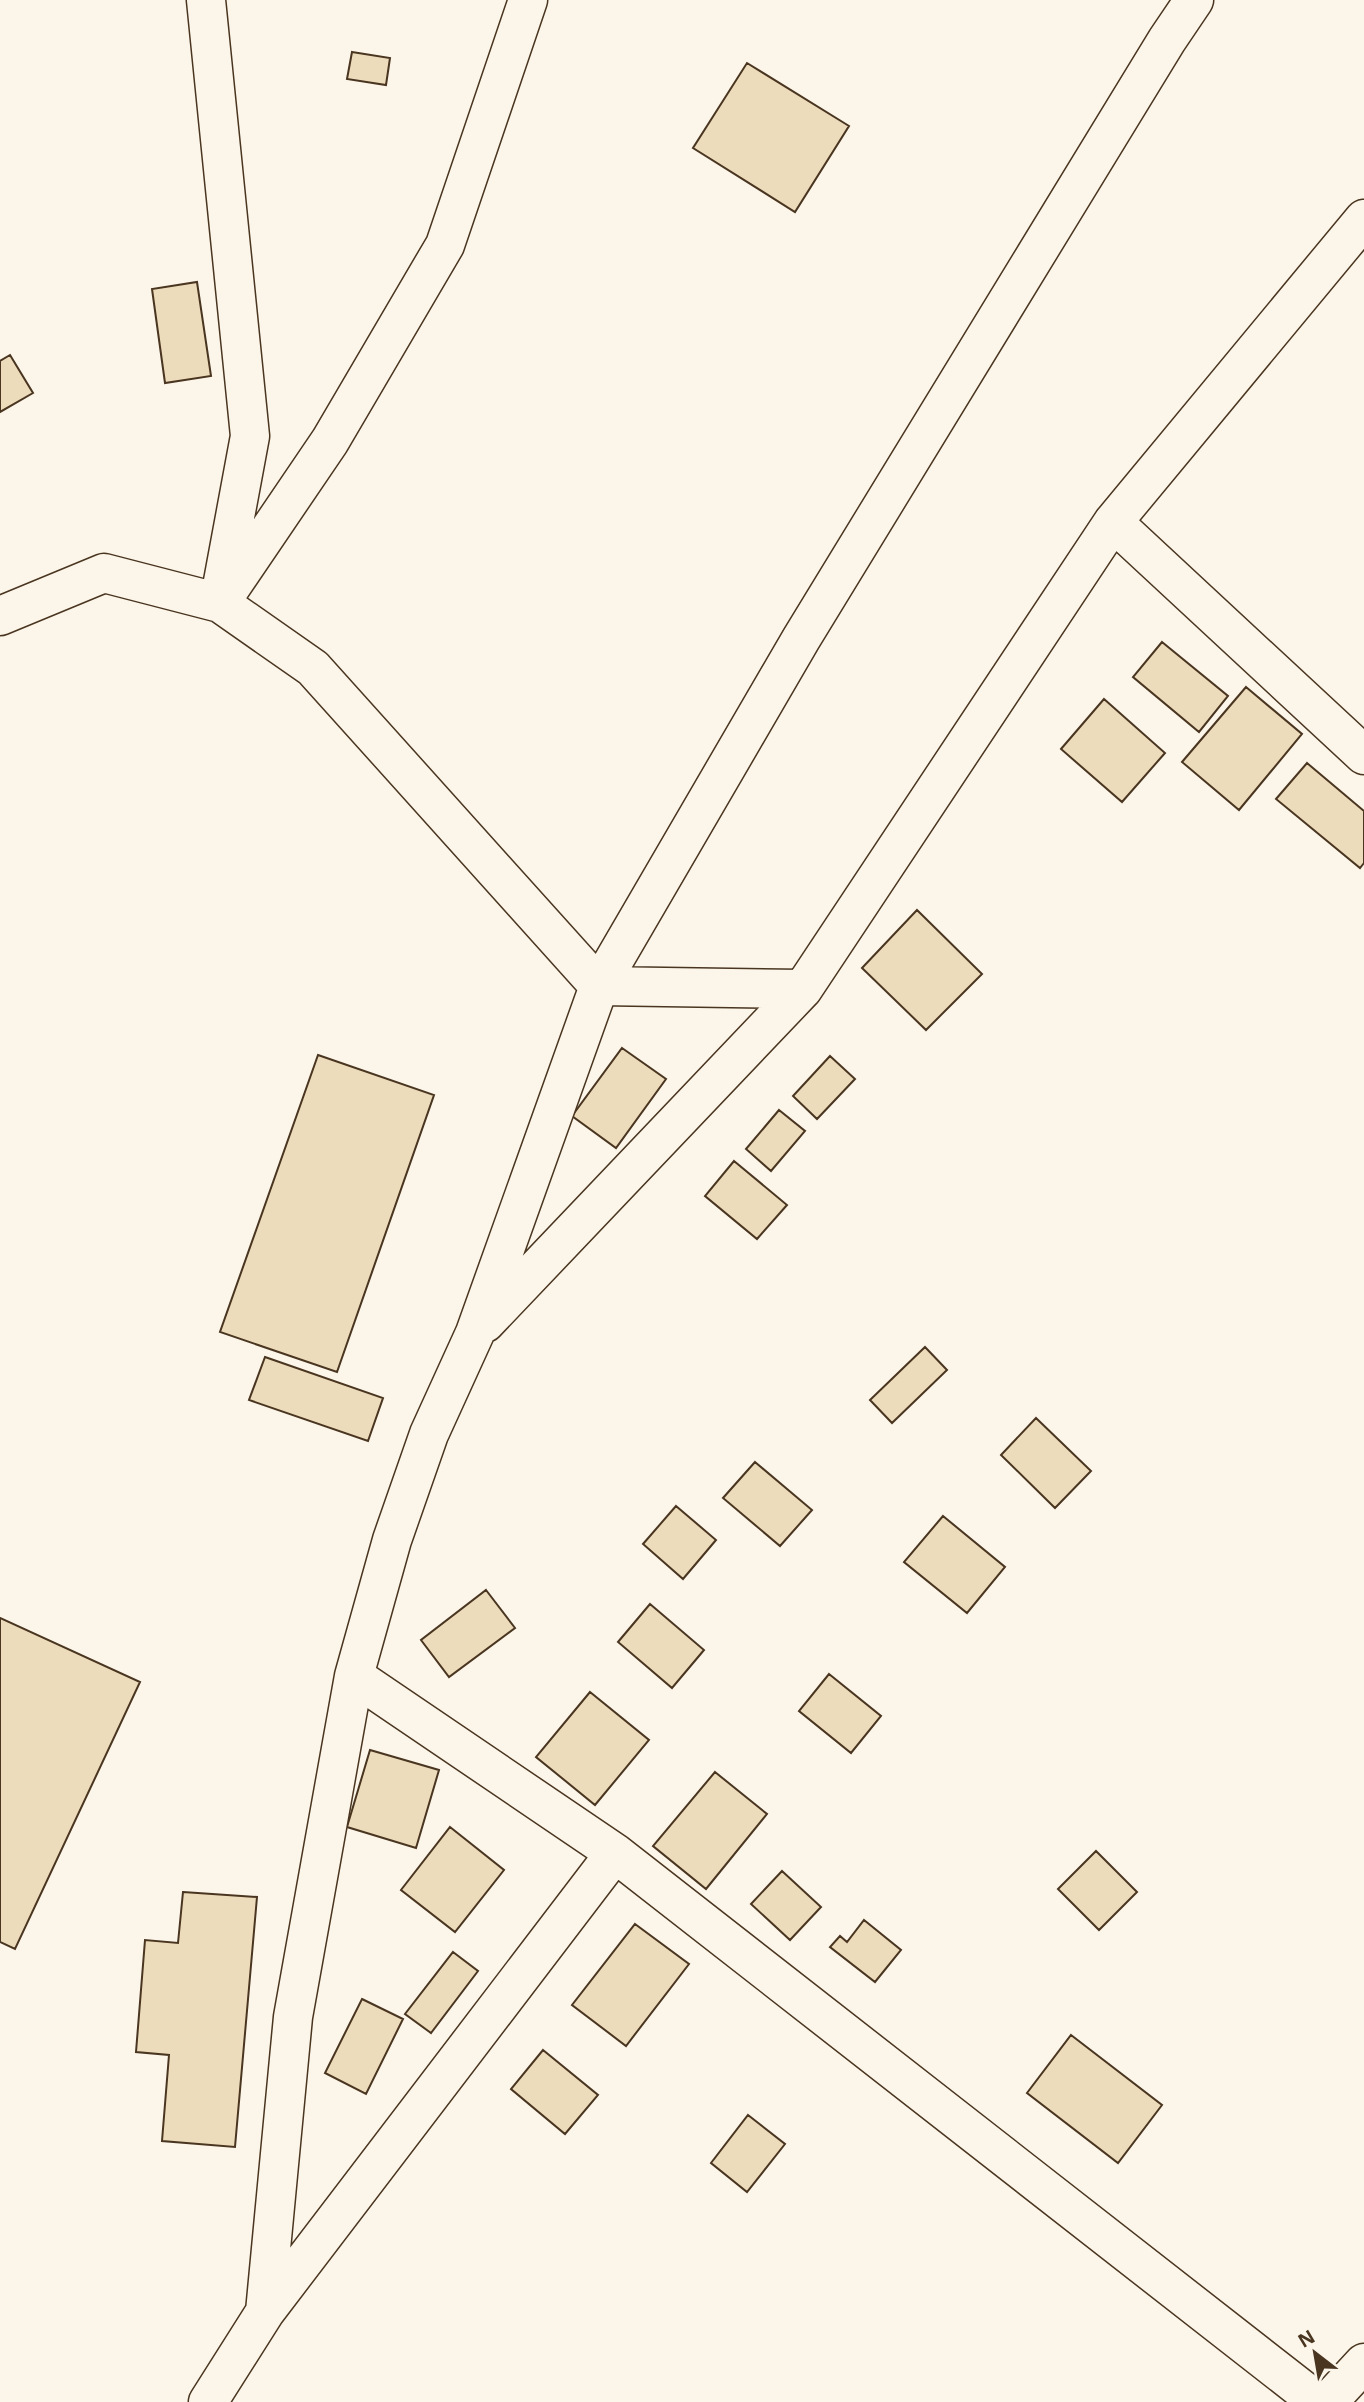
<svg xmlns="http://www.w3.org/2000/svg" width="1364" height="2402" font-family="'Noto Sans',sans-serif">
<rect width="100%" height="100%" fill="#fbf6e9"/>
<path fill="#ecdcbc" stroke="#4a3520" stroke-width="2" d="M352 52 390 58 386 85 347 79Z
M747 63 849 126 795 212 693 148Z
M197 282 211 376 165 383 152 289Z
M10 355 33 393 0 412V361Z
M1162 642 1228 696 1199 732 1133 677Z
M1246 687 1302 734 1239 810 1182 762Z
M1104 699 1165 753 1122 802 1061 749Z
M1307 763 1364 811V863L1360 868 1276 799Z
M917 910 982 974 926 1030 862 968Z
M622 1048 666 1079 616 1148 572 1116Z
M318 1055 434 1095 337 1372 220 1332Z
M830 1056 855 1079 817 1119 793 1096Z
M779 1110 805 1131 771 1171 746 1149Z
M734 1161 787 1205 757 1239 705 1196Z
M925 1347 947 1370 892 1423 870 1400Z
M265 1357 383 1398 368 1441 249 1400Z
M1036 1418 1091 1471 1055 1508 1001 1455Z
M755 1462 812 1510 780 1546 723 1498Z
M676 1506 716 1540 683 1579 643 1544Z
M943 1516 1005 1567 967 1613 904 1562Z
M486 1590 515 1628 449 1677 421 1640Z
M650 1604 704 1650 672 1688 618 1642Z
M0 1618 140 1682 15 1949 0 1942Z
M829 1674 881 1716 851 1753 799 1711Z
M590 1692 649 1740 595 1805 536 1757Z
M370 1750 439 1770 416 1848 347 1827Z
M715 1772 767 1814 706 1889 653 1846Z
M450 1827 504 1870 455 1932 401 1890Z
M1096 1851 1137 1892 1099 1930 1058 1889Z
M782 1871 821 1907 790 1940 751 1904Z
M183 1892 257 1897 235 2147 162 2141 169 2055 136 2052 145 1940 178 1943Z
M864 1920 901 1950 875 1982 830 1947 840 1936 847 1942Z
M635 1924 689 1964 626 2046 572 2005Z
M453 1952 478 1971 431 2033 405 2014Z
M362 1999 403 2019 366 2094 325 2073Z
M1071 2035 1162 2105 1118 2163 1027 2093Z
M543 2050 598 2095 565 2134 511 2089Z
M748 2115 785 2144 747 2192 711 2163Z"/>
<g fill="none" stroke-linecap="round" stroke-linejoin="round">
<defs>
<path id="minor" d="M206 0 250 436 222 587
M1113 522 1364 755
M220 603 330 441 445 245 528 0
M0 616 104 573 220 603 313 668 599 986 803 989
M485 1323 803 989 1113 522 1364 219
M354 1676 615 1853 1318 2402
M265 2312 293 2017 354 1676 392 1540 429 1434 475 1333 599 986 801 639 1167 40 1194 0
M208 2402 265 2312 615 1853
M1328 2402 1364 2363"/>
</defs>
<use href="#minor" stroke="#4a3520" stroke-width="41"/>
<use href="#minor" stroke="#fbf6e9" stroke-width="38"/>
</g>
<g transform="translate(1315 2353) rotate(329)" stroke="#fbf6e9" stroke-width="5" paint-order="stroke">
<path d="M0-5L12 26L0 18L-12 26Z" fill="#4a3520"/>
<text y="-10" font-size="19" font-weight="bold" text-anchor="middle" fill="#4a3520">N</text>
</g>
</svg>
